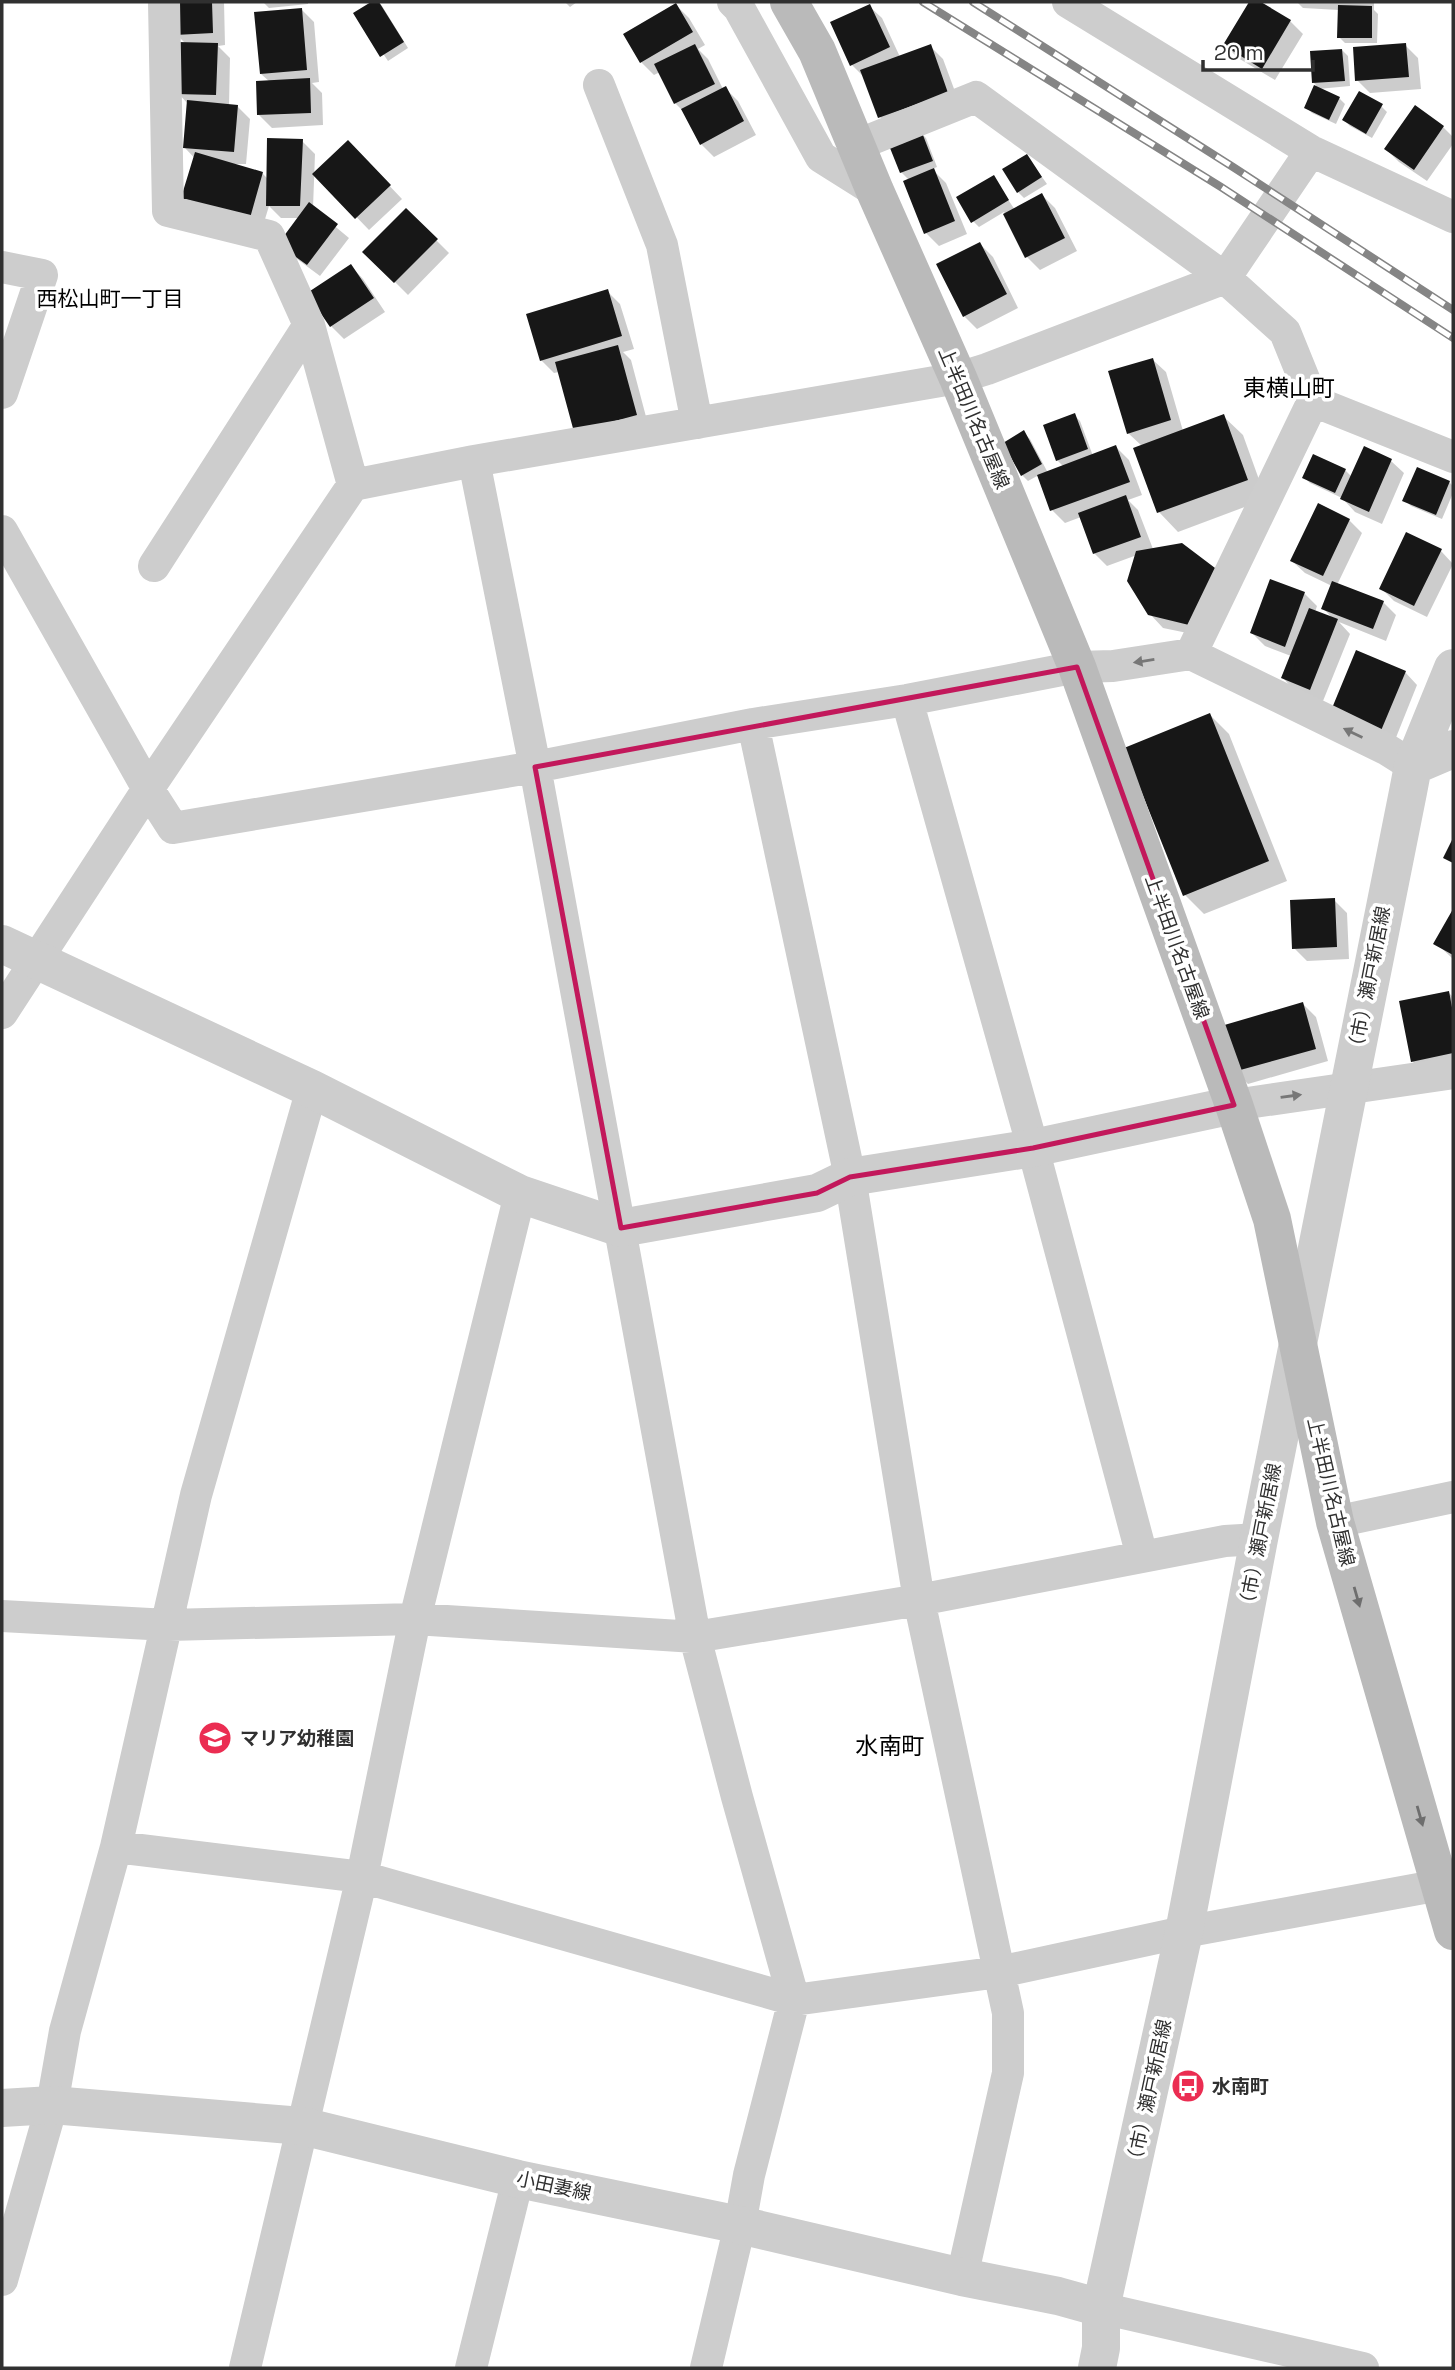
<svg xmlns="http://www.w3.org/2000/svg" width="1455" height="2370" font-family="'Space Grotesk','Noto Sans JP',sans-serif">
<rect width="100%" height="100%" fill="#fff"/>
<path fill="#0003" d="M175 2H224L225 45 218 46 230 58 229 106H237L250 119 246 164H235V165L262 173 268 179 302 141 315 154 313 208 349 238 320 276 293 256 299 218H281L269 206 262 229 185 148 188 104 178 93 186 44 176 34Z
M263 2H308V4L269 8Z
M374 2H378L382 6 408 48 388 61 356 13Z
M565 2H577L570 7Z
M1251 2H1258L1290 21 1303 34 1275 80 1238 58 1225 45Z
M1297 2H1374V10L1378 14 1377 43H1345L1339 37V10L1303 8Z
M676 5 689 18 705 45 698 49 708 59 723 89 725 88 738 101 756 135 714 157 701 144 686 114 675 103 660 72 654 75 641 62 625 35Z
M869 6 882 18 900 57 930 46 943 59 960 105 892 130 880 117 865 78 852 65Z
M301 9 314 22 319 82 312 83 322 93 323 125 272 128 259 115 270 82 261 74Z
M1405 45 1418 58 1421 89 1370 93 1357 80Z
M1342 50 1348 56 1350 86 1318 89 1339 98 1345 104 1336 124 1312 113 1306 107 1316 85 1314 83Z
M1381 106 1387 112 1372 138 1350 126 1344 120Z
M1415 107 1443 127 1453 137V144L1427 181 1399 162 1386 149Z
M920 132 926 138 937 167 932 169 946 183 967 234 939 246 926 233 909 180 901 172Z
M348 142 402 199 369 230 315 174Z
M1027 156 1047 184 1024 198 1018 192Z
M993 177 1015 210 1042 195 1055 208 1077 251 1040 270 1027 257 1004 212 979 227 973 221Z
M406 210 449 253 408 295 365 252Z
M980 244 993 257 1018 308 977 329 964 316Z
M351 266 363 279 385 312 344 339 331 326Z
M607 291 620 304 634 349 623 352 631 360 649 428 575 431 559 372 554 373 541 360Z
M1153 360 1166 372 1183 431 1223 416 1243 435 1266 499 1178 532 1159 512 1142 446 1128 433Z
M1074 415 1080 421 1093 456 1116 447 1129 460 1142 495 1128 500 1138 510 1153 549 1202 636 1163 628 1150 614 1137 555 1107 566 1094 553 1081 517 1065 523 1052 510 1039 475 1028 481 1022 475 1024 433 1030 439 1048 473 1064 467 1057 460Z
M1391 461 1404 473 1382 524 1355 512 1342 498 1310 483 1304 477 1345 470 1352 477Z
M1449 482 1453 486V493L1442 519 1411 506 1405 500Z
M1349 520 1362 533 1337 585 1383 602 1396 615 1386 641 1339 622 1350 634 1323 701 1295 691 1283 678 1291 656 1265 646 1252 633 1304 593 1317 606 1315 612 1334 620 1323 608 1332 586 1305 573 1292 561Z
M1441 551 1453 564 1427 617 1394 601 1381 588Z
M1405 672 1417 685 1393 745 1345 725Z
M1210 715 1229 734 1287 881 1204 914 1185 895Z
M1334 900 1347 913 1349 959 1307 961 1294 948Z
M1453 913V959L1436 943Z
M1448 992 1453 997V1068L1425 1074 1412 1061Z
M1303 1004 1316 1017 1328 1061 1248 1084 1235 1071Z"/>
<path fill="#171717" d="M174 2H212L213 33 175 35Z
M371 2H379L404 42 380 57 353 13Z
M1249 2H1261L1291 20 1262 69 1223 45Z
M676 3 693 32 640 63 623 34Z
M870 4 890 47 850 66 830 22Z
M1338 5 1372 6V38H1337Z
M302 8 307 70 260 74 254 12Z
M178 42 218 43 216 95 176 94Z
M1406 43 1409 77 1355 81 1353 47Z
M695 44 715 84 674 104 654 64Z
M931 44 948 93 878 118 860 70Z
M1342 49 1345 81 1312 83 1310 51Z
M310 78 311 113 257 115 256 81Z
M1314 85 1340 97 1329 120 1304 108Z
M726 86 744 121 700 145 681 109Z
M1359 91 1383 104 1366 134 1342 120Z
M187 100 238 105 234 152 183 148Z
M1415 105 1444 126 1414 170 1384 149Z
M921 130 933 161 900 173 888 143Z
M267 138 303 139 300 206H266Z
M348 140 391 185 355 219 312 174Z
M195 152 263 172 250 218 181 198Z
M1027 154 1042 177 1017 193 1002 169Z
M934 168 955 221 924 234 903 181Z
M994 175 1009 200 971 223 956 197Z
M1042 193 1065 238 1025 258 1003 214Z
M309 202 338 224 307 265 278 244Z
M406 208 438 239 394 283 362 252Z
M980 242 1007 294 963 317 936 264Z
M351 264 374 298 330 327 307 293Z
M608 289 622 336 540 361 526 314Z
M618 345 637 415 574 432 555 362Z
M1153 358 1171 420 1127 434 1108 371Z
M1075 413 1088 449 1056 461 1043 425Z
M1224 414 1248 480 1157 513 1133 448Z
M1024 430 1042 464 1021 476 1003 443Z
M1116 445 1130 482 1050 511 1037 475Z
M1364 446 1392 459 1369 512 1340 499Z
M1313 454 1346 469 1335 493 1302 478Z
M1417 467 1450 481 1436 515 1402 501Z
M1126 495 1141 537 1093 554 1078 513Z
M1318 503 1350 519 1323 576 1290 561Z
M1406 532 1442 549 1414 606 1379 589Z
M1182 543 1219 571 1189 625 1148 615 1127 581 1136 551Z
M1270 579 1305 592 1285 647 1250 633Z
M1332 581 1384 601 1373 629 1321 609Z
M1309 608 1338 619 1310 690 1281 678Z
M1356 650 1406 671 1380 733 1330 713Z
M1210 713 1269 861 1183 896 1124 748Z
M1453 838V863L1443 858Z
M1335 898 1337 947 1292 949 1290 900Z
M1453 909V955L1433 944Z
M1449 991 1453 1013V1053L1411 1062 1399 1001Z
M1303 1002 1316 1049 1233 1072 1221 1026Z"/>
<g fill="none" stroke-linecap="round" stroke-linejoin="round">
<path stroke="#cdcdcd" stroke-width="32" d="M164 2 168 211 269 236 309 325 353 485
M733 2 739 8 821 157 875 191
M1068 2 1311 151 1453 217
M599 85 662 245 697 423
M857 145 976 97 1225 278 1285 332 1313 401 1191 654
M2 267 42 275 2 393
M1313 401 1453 457
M474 461 535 767 695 1637 737 1797 794 2000 749 2175 740 2225 706 2368
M2 531 148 789 173 828 535 767 753 724 907 700 1077 667 1113 666 1191 654 1386 749 1413 766
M154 566 309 325
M907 700 1033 1148 1142 1556
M753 724 850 1177 919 1600 1008 2013V2073L962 2277
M2 1013 148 789 353 485 474 461 958 378 987 369 1225 278 1311 151
M1234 1105 1453 1073
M1335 1522 1453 1497
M2 1616 168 1625 415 1619 695 1637 919 1600 1225 1541 1259 1539
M116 1847 362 1877 794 2000 999 1972 1184 1932 1440 1885 1453 1891
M2 2280 52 2105 65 2031 116 1847 196 1495 312 1089
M1101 2308 1363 2368
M245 2368 362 1877 415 1619 520 1194
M471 2368 518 2179"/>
<path stroke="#cdcdcd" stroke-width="38" d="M1413 766 1453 749
M2 944 312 1089 520 1194 621 1228 817 1193 850 1177 1033 1148 1234 1105
M2 2108 52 2105 302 2126 518 2179 740 2225 962 2277 1058 2296 1101 2308
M1097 2368 1101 2348V2308L1184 1932 1259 1539 1408 792 1413 766 1453 668"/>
<path stroke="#bababa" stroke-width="38" d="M789 2 817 51 875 191 958 378 1077 667 1234 1105 1272 1219 1335 1522 1453 1931"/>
<defs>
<path id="rail" d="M923 2 1221 187 1453 338
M973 2 1233 167 1453 310"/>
</defs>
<use href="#rail" stroke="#858585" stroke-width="8"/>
<use href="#rail" stroke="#fff" stroke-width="5" stroke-dasharray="16" stroke-linecap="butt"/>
</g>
<defs><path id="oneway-solid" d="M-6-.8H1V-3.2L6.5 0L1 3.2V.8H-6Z" transform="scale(1.75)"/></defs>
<g fill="#777">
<use href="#oneway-solid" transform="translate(1144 661) rotate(171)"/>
<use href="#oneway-solid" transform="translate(1353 733) rotate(-154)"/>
<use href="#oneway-solid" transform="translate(1291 1096) rotate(-8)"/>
</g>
<g fill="#6e6e6e">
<use href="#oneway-solid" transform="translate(1357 1597) rotate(74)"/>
<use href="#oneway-solid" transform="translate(1420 1816) rotate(74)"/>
</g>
<path fill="none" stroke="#c2185b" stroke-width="5" stroke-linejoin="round" d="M1077 667 1234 1105 1033 1148 850 1177 817 1193 621 1228 535 767Z"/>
<defs>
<symbol id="school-disc" viewBox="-11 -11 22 22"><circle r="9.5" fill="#eb2d52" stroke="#fff"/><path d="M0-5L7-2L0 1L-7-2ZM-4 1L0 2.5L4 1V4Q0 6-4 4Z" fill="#fff"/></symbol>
<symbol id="bus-disc" viewBox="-11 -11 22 22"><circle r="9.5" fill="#eb2d52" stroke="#fff"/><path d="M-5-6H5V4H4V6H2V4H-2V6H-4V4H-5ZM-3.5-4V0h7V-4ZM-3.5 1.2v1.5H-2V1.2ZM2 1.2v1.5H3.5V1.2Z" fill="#fff"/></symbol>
</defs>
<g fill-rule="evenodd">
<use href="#school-disc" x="196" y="1719" width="38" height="38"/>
<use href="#bus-disc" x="1169" y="2067" width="38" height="38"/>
</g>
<g text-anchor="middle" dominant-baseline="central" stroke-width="7" stroke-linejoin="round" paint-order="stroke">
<g font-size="19" fill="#303030" stroke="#fff">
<text transform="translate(974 418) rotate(67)">上半田川名古屋線</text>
<text transform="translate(1177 947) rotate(70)">上半田川名古屋線</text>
<text transform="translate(1369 981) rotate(-79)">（市）瀬戸新居線</text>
<text transform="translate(1331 1492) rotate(77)">上半田川名古屋線</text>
<text transform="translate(1260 1538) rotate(-79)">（市）瀬戸新居線</text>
<text transform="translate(1149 2094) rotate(-78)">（市）瀬戸新居線</text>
<text transform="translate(554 2186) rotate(12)">小田妻線</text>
</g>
<g font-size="19" font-weight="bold" fill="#303030" stroke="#fff" text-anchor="start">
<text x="240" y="1738">マリア幼稚園</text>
<text x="1212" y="2086">水南町</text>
</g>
<g font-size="21" fill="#000" stroke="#fff">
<text x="110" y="298">西松山町一丁目</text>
</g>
<g font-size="23" fill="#000" stroke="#fff">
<text x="1289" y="388">東横山町</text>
<text x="890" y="1746">水南町</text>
</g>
</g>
<rect width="1455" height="2370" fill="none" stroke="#303030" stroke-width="7"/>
<path d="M1203 60v10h110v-10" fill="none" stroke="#303030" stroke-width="3.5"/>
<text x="1214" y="60" font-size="21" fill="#303030" stroke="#ffffff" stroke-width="5" paint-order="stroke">20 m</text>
</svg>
